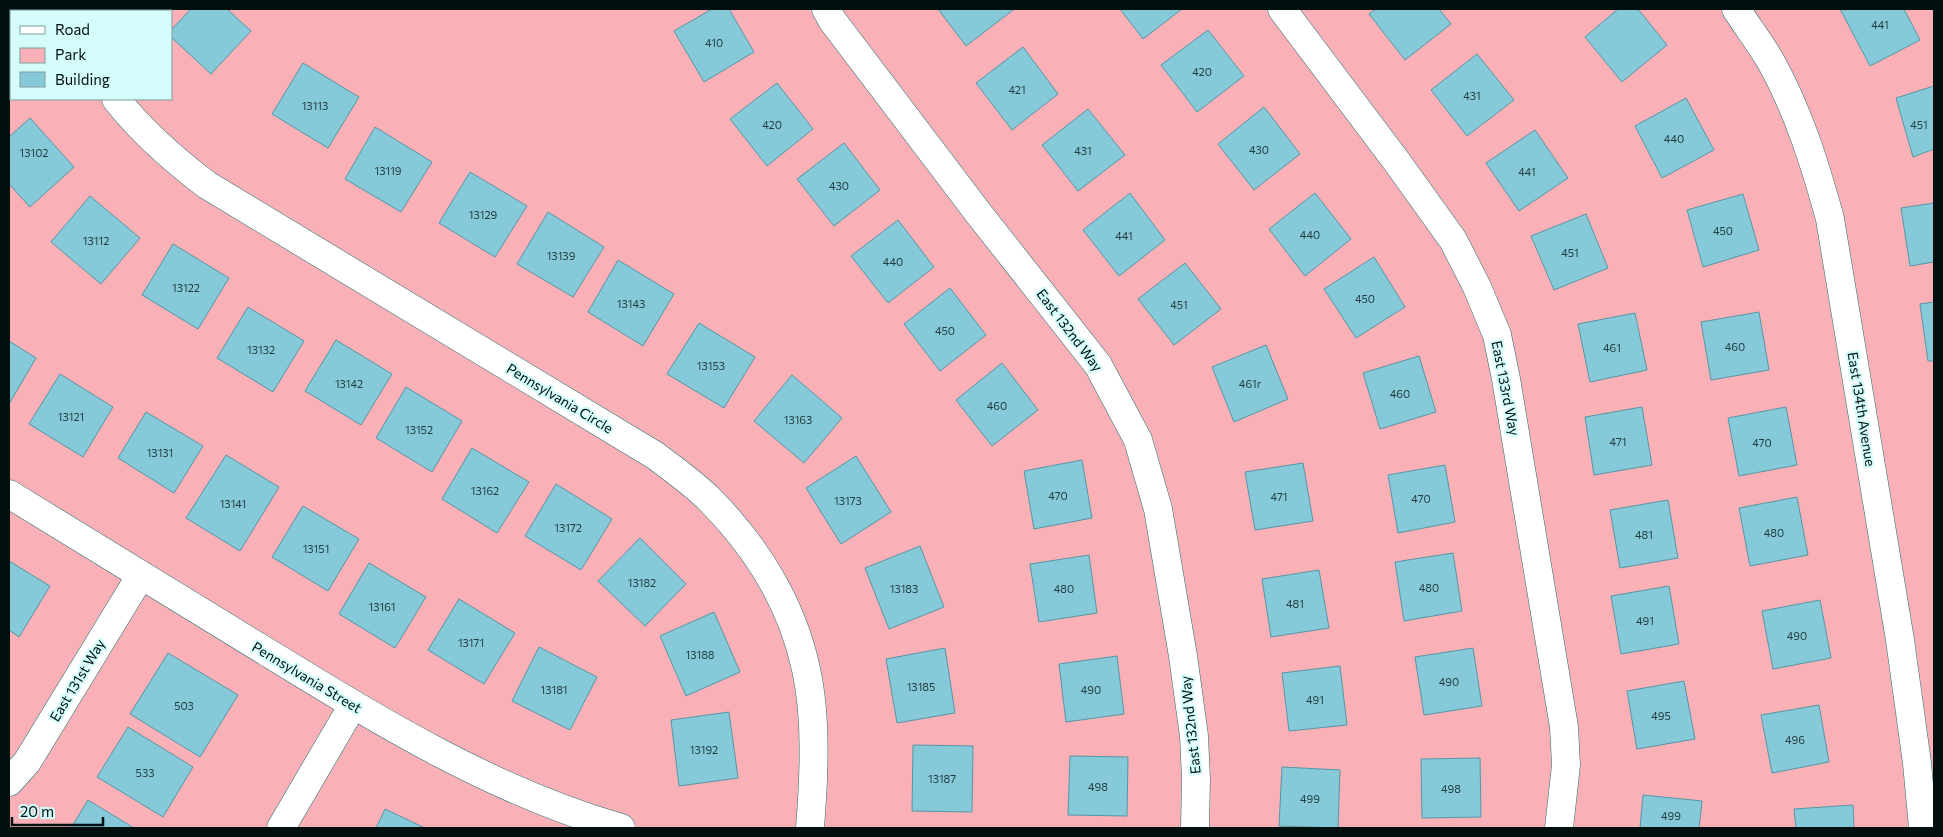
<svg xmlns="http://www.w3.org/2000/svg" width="1943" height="837" font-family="Commissioner,sans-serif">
<rect width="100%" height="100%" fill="#adf5f2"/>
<path fill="#f9b0b7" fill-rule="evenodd" d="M9 9H1934V828H9ZM11 11H171V99H11Z"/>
<path fill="#86c9d8" stroke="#5497a5" d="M191 9H227L251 31 211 74 171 37V30Z
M712 9H729L754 52 704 82 674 31Z
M938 9H1012L1013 10 966 46Z
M1120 9H1182L1143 39Z
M1376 9H1439L1451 24 1405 60 1369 14Z
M1618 9H1638L1667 45 1622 82 1585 37Z
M1840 9H1904L1920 40 1870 66Z
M1208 30 1244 76 1197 112 1161 65Z
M1023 47 1058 94 1012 130 976 83Z
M1477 54 1514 100 1467 136 1431 90Z
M303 63 359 97 328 148 272 114Z
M777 83 813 129 767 166 730 119Z
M1934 86V149L1913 157 1896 98Z
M1686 98 1714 150 1662 178 1635 126Z
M1264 107 1300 154 1254 190 1218 144Z
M1088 109 1125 155 1078 191 1042 145Z
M30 118 74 167 30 207 9 184V137Z
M375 127 432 162 401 212 345 179Z
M1535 130 1568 178 1519 211 1486 163Z
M844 143 880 190 834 226 797 179Z
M470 172 527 206 495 257 439 223Z
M1130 193 1165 240 1119 276 1083 230Z
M1315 193 1351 239 1305 276 1269 229Z
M1743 194 1759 250 1703 267 1687 210Z
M90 196 140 238 101 284 51 242Z
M1934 203V262L1910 266 1901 208Z
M548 212 604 247 573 297 517 264Z
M1586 214 1608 268 1554 290 1531 236Z
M898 220 934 267 888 303 851 256Z
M173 244 229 278 198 329 142 295Z
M1374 257 1405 307 1356 338 1324 289Z
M618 260 674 294 643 346 588 312Z
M1185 263 1221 309 1174 345 1138 299Z
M950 288 986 335 940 371 904 324Z
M1934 302V361H1928L1920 304Z
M248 307 304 341 273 392 217 358Z
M1759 312 1769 370 1711 380 1701 322Z
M1635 313 1647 370 1590 382 1578 324Z
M699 323 755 357 724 408 667 374Z
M336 340 392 374 361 425 305 391Z
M9 341 36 358 9 404Z
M1266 345 1288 399 1234 422 1212 367Z
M1419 356 1436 412 1380 429 1363 373Z
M1002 363 1038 410 992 446 956 400Z
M60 374 113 407 83 457 29 424Z
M792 375 842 418 804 463 754 421Z
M406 387 462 421 432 472 376 438Z
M1642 407 1652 465 1594 475 1585 417Z
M1786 407 1797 465 1739 476 1728 418Z
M146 412 203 446 174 493 118 458Z
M472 448 529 482 497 533 442 499Z
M226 455 279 487 240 551 186 518Z
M856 456 891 512 841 544 806 488Z
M1082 460 1092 518 1034 529 1024 471Z
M1303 463 1313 521 1255 530 1245 472Z
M1445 465 1455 522 1398 533 1388 475Z
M556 484 612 519 581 570 525 536Z
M1797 497 1808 555 1750 566 1739 508Z
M1668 500 1678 558 1620 568 1610 510Z
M303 506 359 539 328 591 272 557Z
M640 538 686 584 645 626 598 581Z
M920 546 944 607 889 629 865 568Z
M1453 553 1462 611 1404 621 1395 562Z
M1089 555 1097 613 1039 622 1030 564Z
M9 561 50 586 19 637 9 630Z
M369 563 426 597 395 648 339 614Z
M1319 570 1329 628 1271 637 1262 579Z
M1669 586 1679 644 1621 654 1611 596Z
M459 599 515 633 484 684 428 650Z
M1820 600 1831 658 1773 669 1762 611Z
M714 612 740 672 686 696 660 636Z
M539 647 597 677 570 730 512 701Z
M945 648 955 713 897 723 886 659Z
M1473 648 1482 706 1424 715 1415 657Z
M168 653 238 695 200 757 130 714Z
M1117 656 1124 714 1066 722 1059 664Z
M1340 666 1347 725 1289 731 1282 673Z
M1684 681 1695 739 1637 749 1627 691Z
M1819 705 1829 762 1772 773 1761 715Z
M729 712 738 778 679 786 671 720Z
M128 727 193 767 163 817 97 777Z
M913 745 973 746 972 812 912 811Z
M1070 756 1128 757 1127 816 1068 815Z
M1480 758 1481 817 1422 818 1421 759Z
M1282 767 1340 770 1338 828 1279 826Z
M1643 795 1702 801 1699 828H1640Z
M88 800 134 828H71Z
M1853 805 1854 828H1796L1794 809Z
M385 809 425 828H376Z"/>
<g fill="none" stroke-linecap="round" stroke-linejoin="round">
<defs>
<path id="street" d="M826 9 832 20 979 214 1098 365 1138 440 1158 509 1183 656 1194 736 1196 778 1195 828
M1282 9 1397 162 1453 240 1477 287 1497 335 1506 379 1564 727 1566 765 1559 828
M1736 9C1747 26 1760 43 1770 60 1798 110 1815 164 1830 219L1900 640 1917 763 1923 828
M78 11 81 9
M9 66 11 64
M116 99C142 132 174 160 207 185L656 456C674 470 693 483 709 499 756 546 792 604 806 669 817 719 814 778 810 828
M9 494C96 548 183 601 270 654 381 722 495 792 621 828
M9 782 27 762 141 575
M281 828 353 705"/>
</defs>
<use href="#street" stroke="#246e6c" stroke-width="29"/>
<use href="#street" stroke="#fff" stroke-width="28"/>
</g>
<g text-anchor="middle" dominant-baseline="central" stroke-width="4.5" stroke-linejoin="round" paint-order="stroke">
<g font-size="11" fill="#223e41">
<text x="1880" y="24">441</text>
<text x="714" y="42">410</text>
<text x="1202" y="71">420</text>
<text x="1017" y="89">421</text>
<text x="1472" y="95">431</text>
<text x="315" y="105">13113</text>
<text x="772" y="124">420</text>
<text x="1919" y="124">451</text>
<text x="1674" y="138">440</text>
<text x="1259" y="149">430</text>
<text x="1083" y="150">431</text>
<text x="34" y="152">13102</text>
<text x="388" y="170">13119</text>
<text x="1527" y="171">441</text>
<text x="839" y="185">430</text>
<text x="483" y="214">13129</text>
<text x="1723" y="230">450</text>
<text x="1310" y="234">440</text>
<text x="1124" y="235">441</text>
<text x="96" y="240">13112</text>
<text x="1570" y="252">451</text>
<text x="561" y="255">13139</text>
<text x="893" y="261">440</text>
<text x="186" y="287">13122</text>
<text x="1365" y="298">450</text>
<text x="631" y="303">13143</text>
<text x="1179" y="304">451</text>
<text x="945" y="330">450</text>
<text x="1735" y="346">460</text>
<text x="1612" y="347">461</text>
<text x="261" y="349">13132</text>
<text x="711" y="365">13153</text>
<text x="349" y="383">13142</text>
<text x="1250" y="383">461r</text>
<text x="1400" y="393">460</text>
<text x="997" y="405">460</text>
<text x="71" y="416">13121</text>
<text x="798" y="419">13163</text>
<text x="419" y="429">13152</text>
<text x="1618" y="441">471</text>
<text x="1762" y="442">470</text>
<text x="160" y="452">13131</text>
<text x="485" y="490">13162</text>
<text x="1058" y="495">470</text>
<text x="1279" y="496">471</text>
<text x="1421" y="498">470</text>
<text x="848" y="500">13173</text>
<text x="233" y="503">13141</text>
<text x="568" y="527">13172</text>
<text x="1774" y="532">480</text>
<text x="1644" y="534">481</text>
<text x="316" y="548">13151</text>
<text x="642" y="582">13182</text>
<text x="1429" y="587">480</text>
<text x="904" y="588">13183</text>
<text x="1064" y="588">480</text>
<text x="1295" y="603">481</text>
<text x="382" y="606">13161</text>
<text x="1645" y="620">491</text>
<text x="1797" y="635">490</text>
<text x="471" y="642">13171</text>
<text x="700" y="654">13188</text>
<text x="1449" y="681">490</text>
<text x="921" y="686">13185</text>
<text x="554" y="689">13181</text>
<text x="1091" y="689">490</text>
<text x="1315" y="699">491</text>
<text x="184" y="705">503</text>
<text x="1661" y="715">495</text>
<text x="1795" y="739">496</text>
<text x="704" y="749">13192</text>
<text x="145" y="772">533</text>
<text x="942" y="778">13187</text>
<text x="1098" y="786">498</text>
<text x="1451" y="788">498</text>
<text x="1310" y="798">499</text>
<text x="1671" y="815">499</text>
</g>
<g font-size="14" fill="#00100f" stroke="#d3fcfa">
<text transform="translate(1070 330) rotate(53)">East 132nd Way</text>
<text transform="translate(1506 388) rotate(79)">East 133rd Way</text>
<text transform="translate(560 398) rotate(31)">Pennsylvania Circle</text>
<text transform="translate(1862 409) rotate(81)">East 134th Avenue</text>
<text transform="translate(307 677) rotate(31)">Pennsylvania Street</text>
<text transform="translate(77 680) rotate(-59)">East 131st Way</text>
<text transform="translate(1190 725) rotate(-96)">East 132nd Way</text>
</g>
</g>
<rect width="1943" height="837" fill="none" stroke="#00100f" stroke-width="20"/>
<rect x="10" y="10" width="162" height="90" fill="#d3fcfa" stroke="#7f9e9c"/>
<rect x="20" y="26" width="25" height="8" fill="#ffffff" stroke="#7f9e9c"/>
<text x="55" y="35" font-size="15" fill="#00100f">Road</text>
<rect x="20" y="48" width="25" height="15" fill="#f9b0b7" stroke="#7f9e9c"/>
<text x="55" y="60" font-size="15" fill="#00100f">Park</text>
<rect x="20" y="72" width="25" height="15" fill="#86c9d8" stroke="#7f9e9c"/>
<text x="55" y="85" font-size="15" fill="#00100f">Building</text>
<path d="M12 817v8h91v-8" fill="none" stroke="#00100f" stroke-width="2.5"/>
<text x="20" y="817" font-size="15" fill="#00100f" stroke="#d3fcfa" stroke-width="4" paint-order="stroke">20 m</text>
</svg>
